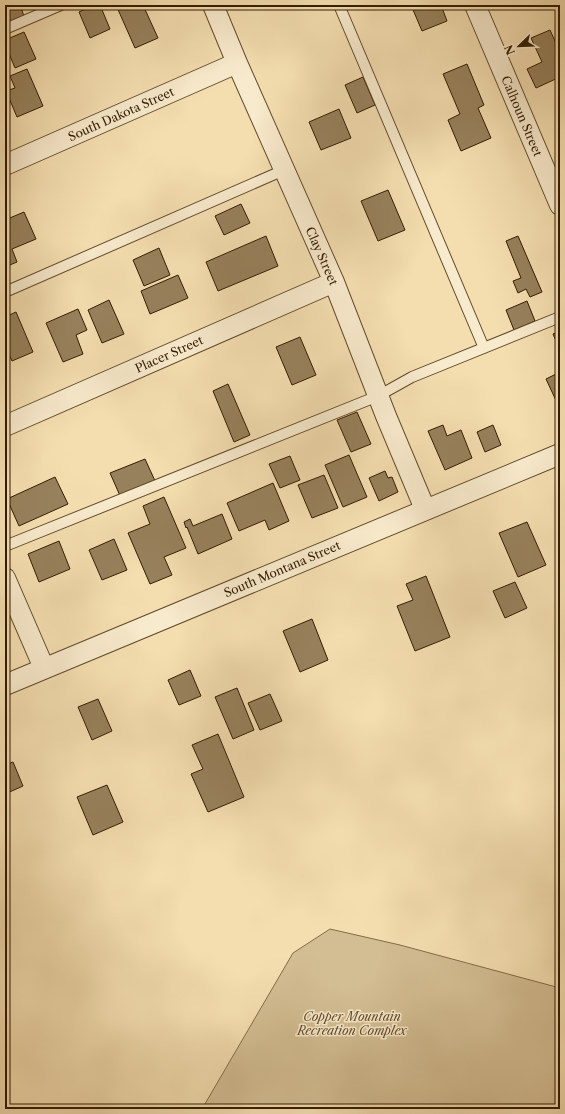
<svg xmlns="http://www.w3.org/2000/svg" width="565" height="1114" font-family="'Libre Caslon Text',serif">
<rect width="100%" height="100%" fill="#f4deb0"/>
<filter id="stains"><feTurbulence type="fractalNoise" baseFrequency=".005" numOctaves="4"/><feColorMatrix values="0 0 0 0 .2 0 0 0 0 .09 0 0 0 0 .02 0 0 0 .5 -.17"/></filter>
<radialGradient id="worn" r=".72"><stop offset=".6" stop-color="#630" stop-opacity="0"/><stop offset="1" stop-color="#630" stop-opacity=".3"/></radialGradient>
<path fill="#d3bd92" stroke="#836c49" d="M330 929 400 945 560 988V1109H202L293 953Z"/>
<path fill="#97815c" stroke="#331c00" d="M5 5H20L24 16 5 24Z
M94 5H100L110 29 90 38 79 12Z
M116 5H143L158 38 135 48Z
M411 5H441L447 21 422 31Z
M550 30 560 52V77L536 88 527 69 542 62 531 38Z
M24 32 36 59 15 68 8 51 5 52V40Z
M467 64 484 105 478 108 491 138 461 151 448 120 460 114 443 74Z
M27 69 43 106 17 117 6 91 15 88 10 76Z
M363 77 375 105 357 113 345 85Z
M339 109 351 138 321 150 309 122Z
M388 190 405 230 378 241 361 201Z
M241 204 250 223 224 235 215 216Z
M24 212 36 239 12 249 17 262 5 267V220Z
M266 236 278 266 218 291 206 262Z
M518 236 542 292 530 297 526 289 518 293 513 281 521 278 506 241Z
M159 248 170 275 144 286 133 260Z
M178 275 188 298 150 314 141 291Z
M109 300 124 334 102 343 88 310Z
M527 301 535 321 514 330 506 310Z
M78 309 87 330 76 335 83 354 63 362 46 323Z
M16 312 33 352 12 361 5 345V317Z
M560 331V350L553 334Z
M300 337 316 375 292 385 276 347Z
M560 372V409L546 379Z
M228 384 250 435 234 442 213 391Z
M357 412 371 444 351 452 337 420Z
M443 425 447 436 461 430 472 458 445 470 428 431Z
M493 425 501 445 485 452 477 432Z
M349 455 367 497 343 507 325 465Z
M290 456 300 480 280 488 269 464Z
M145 459 156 483 121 498 110 473Z
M385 471 388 478 392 477 398 492 379 501 369 478Z
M324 475 338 508 312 518 298 485Z
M55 477 68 504 19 526 7 499Z
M273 483 289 521 269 530 265 520 239 531 227 503Z
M164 497 186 548 164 557 172 575 150 584 128 533 150 524 143 506Z
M222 514 232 539 198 554 187 527 186 528 184 522 190 519 193 526Z
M527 522 546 565 518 577 499 533Z
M114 539 127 570 102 580 89 550Z
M59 541 70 569 39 582 28 554Z
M426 576 450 637 415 651 397 606 413 600 406 584Z
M515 582 527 608 505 618 493 591Z
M312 619 328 660 300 672 283 631Z
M190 670 201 696 179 705 168 680Z
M237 688 254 730 233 739 215 697Z
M270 694 282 721 260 730 248 703Z
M98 699 112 731 92 740 78 707Z
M218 734 244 797 208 812 191 774 203 769 192 745Z
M13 762 23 786 5 794V764V765Z
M107 785 123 822 93 835 77 797Z"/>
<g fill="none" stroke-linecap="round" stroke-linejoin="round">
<defs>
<path id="lane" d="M339 5 484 348
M5 29 61 5
M5 292 284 170
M5 546 378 396 412 377 560 317"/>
<path id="street" d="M213 5 237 63 334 282 386 416 425 509
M475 5 560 205
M5 165 237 63
M5 426 334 282
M5 578 44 668
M5 685 560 454"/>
</defs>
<use href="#lane" stroke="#634c2c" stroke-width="12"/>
<use href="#street" stroke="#634c2c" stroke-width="22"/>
<use href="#lane" stroke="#f8eacc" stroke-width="10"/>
<use href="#street" stroke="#f8eacc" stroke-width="20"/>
</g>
<g text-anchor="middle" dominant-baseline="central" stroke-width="3" stroke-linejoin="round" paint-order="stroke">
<g font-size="12" fill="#331c00" stroke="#f8eacc">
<text transform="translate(121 114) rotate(-24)">South Dakota Street</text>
<text transform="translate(522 116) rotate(67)">Calhoun Street</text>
<text transform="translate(322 256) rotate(66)">Clay Street</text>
<text transform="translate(169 354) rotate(-24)">Placer Street</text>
<text transform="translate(282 569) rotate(-23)">South Montana Street</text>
</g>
<g font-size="12" font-style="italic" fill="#634c2c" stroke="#f8eacc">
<text x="352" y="1016">Copper Mountain<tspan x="352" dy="14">Recreation Complex</tspan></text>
</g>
</g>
<rect width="565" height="1114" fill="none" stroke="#f4deb0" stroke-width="20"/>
<rect x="6" y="6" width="553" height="1102" fill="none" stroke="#331c00" stroke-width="2"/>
<rect x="10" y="10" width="545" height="1094" fill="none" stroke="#331c00"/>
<g transform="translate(519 46) rotate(247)" stroke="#f8eacc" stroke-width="3" paint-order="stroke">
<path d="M0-3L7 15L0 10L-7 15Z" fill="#331c00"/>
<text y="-6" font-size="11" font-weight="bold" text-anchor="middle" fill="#331c00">N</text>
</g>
<rect width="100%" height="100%" filter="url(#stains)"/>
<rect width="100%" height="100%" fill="url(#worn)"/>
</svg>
